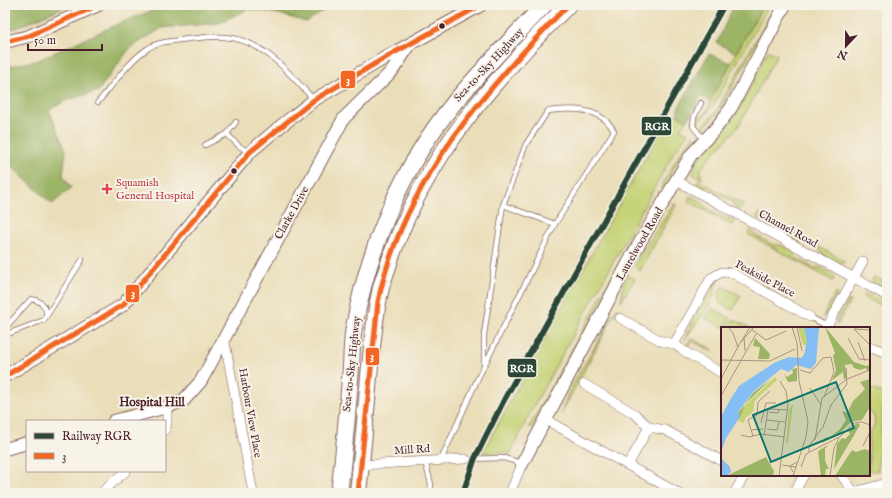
<svg xmlns="http://www.w3.org/2000/svg" width="892" height="498" font-family="'IM FELL English',serif">
<rect width="100%" height="100%" fill="#f7f3e8"/>
<filter id="ink" filterUnits="userSpaceOnUse"><feTurbulence type="fractalNoise" baseFrequency=".025" numOctaves="2"/><feDisplacementMap in="SourceGraphic" scale="8" xChannelSelector="R" yChannelSelector="G"/><feConvolveMatrix kernelMatrix="1 2 1 2 8 2 1 2 1" color-interpolation-filters="sRGB"/></filter>
<filter id="wash" filterUnits="userSpaceOnUse"><feTurbulence type="fractalNoise" baseFrequency=".012" numOctaves="4" result="noise"/><feDisplacementMap in="SourceGraphic" scale="16" xChannelSelector="R" yChannelSelector="G"/><feGaussianBlur stdDeviation="0.9" result="paint"/><feColorMatrix in="noise" values="0 0 0 0 0 0 0 0 0 0 0 0 0 0 0 0 0 1.4 0 .05"/><feComposite in="paint" operator="in"/></filter>
<g filter="url(#wash)">
<rect width="100%" height="100%" fill="#eadeb9"/>
<path fill="#c4d274" stroke="#877850" d="M763 5H769L713 106 696 125 698 115 703 117 710 105V101Z
M775 5H778L718 112 702 131 699 130 717 110Z
M769 51 777 55 738 127 712 155 700 170 702 179 693 174C696 151 720 138 732 120 746 99 756 75 767 52Z
M671 112 687 120 680 129 688 133 673 154 530 413 510 454 504 452 482 453 550 328Z
M694 135 695 138 679 159 663 188H660L680 153Z
M699 180 704 185 705 184 744 205 739 210 735 207 732 202 713 191 706 192 696 184Z
M659 191 661 194 532 427H529Z
M690 196 702 202C705 208 715 215 723 217 728 219 729 216 735 220L733 226 688 201Z
M674 204 676 205 640 271 634 265Z
M759 214 765 217V219L768 220 769 219 839 258 842 261H845L842 264 825 258 821 251 804 242H798L785 235 782 229 764 219 759 220 757 217Z
M750 231H753L755 235 773 245H780L792 251 796 258 814 268 820 267 835 277 833 281 748 234Z
M628 276 635 279 621 301 624 283Z
M874 277 887 283V290L872 281Z
M719 279C714 287 714 298 709 306 702 318 692 327 685 340L687 332 714 283Z
M723 286 741 296 733 310 719 303V292Z
M835 293 837 294C834 302 831 314 823 317Z
M865 294 887 301V308L863 297Z
M848 300 850 301 837 325V319Z
M618 307 561 414 569 391Z
M713 308 730 318 725 328 705 318Z
M733 319 750 328H727Z
M691 338 713 350 712 351 692 341 688 348 687 346Z
M869 388 882 393 884 395 878 471H870L869 469V436L875 423 874 417 869 410Z"/>
<path fill="#9bb466" stroke="#726a48" d="M5 5H69L16 28 5 30Z
M167 5H332L306 22 279 14 248 9 219 23 162 28 130 48 98 91 67 100 49 110 66 150 63 175 71 188 52 204 10 165 5 169V67L36 61 120 23Z
M734 5H763L736 53 717 43Z
M709 54 731 63 710 101 701 96 687 120 678 115V109Z"/>
</g>
<g filter="url(#ink)">
<g fill="none" stroke-linecap="round" stroke-linejoin="round">
<defs>
<path id="lane" d="M98 102C113 85 128 62 147 49 158 41 175 41 188 39 200 38 212 36 224 37 263 39 290 74 314 100
M701 103 694 117 693 126 704 140
M227 134 239 146 249 152
M205 145 227 134 236 122
M503 205 555 224
M810 317 827 326
M5 328 31 299C39 300 47 305 46 315
M5 335 44 320 82 260
M465 459 504 458 521 463
M441 460 477 380 555 224 614 131C601 107 572 108 548 111L526 144 503 205 484 335V366
M425 461 431 484 430 493"/>
<path id="street" d="M677 181 887 296
M620 318 661 341 674 344 690 355 722 373
M826 328 863 261
M224 337 253 493
M674 344 711 278 722 272 732 273 810 317
M869 346 887 353
M584 384 635 414 649 427
M546 420 678 493
M165 430 167 423V407
M361 465 465 459
M628 465 649 427 665 430 722 461
M841 475 854 492
M854 492 887 483
M101 493 126 471
M510 493 522 464
M734 493 745 475
M794 493 804 475"/>
<path id="secondary" d="M5 42 29 36 98 5
M5 376 123 305 250 152 282 125 314 100 388 56 481 5
M114 421 167 407 184 400 201 381 344 118 392 71 409 46
M5 449 27 443
M522 464 632 256 691 155 716 128 731 108 785 5"/>
<path id="highway" d="M339 493C344 455 347 417 350 379 352 362 351 344 354 327 369 247 402 166 454 103 482 69 514 37 544 5
M358 493C362 454 366 415 369 376 372 348 374 319 380 292 382 281 387 271 390 260 424 158 493 80 568 5"/>
</defs>
<use href="#lane" stroke="#82625d" stroke-width="6"/>
<use href="#street" stroke="#82625d" stroke-width="10"/>
<use href="#secondary" stroke="#82625d" stroke-width="14"/>
<use href="#highway" stroke="#82625d" stroke-width="18"/>
<use href="#lane" stroke="#fff" stroke-width="4.5"/>
<use href="#street" stroke="#fff" stroke-width="9"/>
<use href="#secondary" stroke="#fff" stroke-width="12"/>
<use href="#highway" stroke="#fff" stroke-width="16"/>
<defs>
<path id="bus-1" d="M5 42 29 36 98 5
M5 376 123 305 250 152 314 100 388 56 481 5
M358 493 378 302C402 183 486 89 568 5"/>
</defs>
<use href="#bus-1" stroke="#f7f3e8" stroke-width="8"/>
<use href="#bus-1" stroke="#f26522" stroke-width="5"/>
<defs>
<path id="rail-1" d="M463 493 475 458 504 400 724 5"/>
</defs>
<use href="#rail-1" stroke="#f7f3e8" stroke-width="9"/>
<use href="#rail-1" stroke="#2c4736" stroke-width="6"/>
</g>
</g>
<g fill="#4a1f2b" stroke="#f7f3e8" stroke-width="1.5">
<circle cx="442" cy="26" r="3.5"/>
<circle cx="234" cy="171" r="3.5"/>
</g>
<path fill="#e0444e" stroke="#f7f3e8" stroke-width="1.5" d="M105 183h4v4h4v4h-4v4h-4v-4h-4v-4h4z"/>
<g text-anchor="middle" dominant-baseline="central" stroke-width="4" stroke-linejoin="round" paint-order="stroke">
<g font-size="11" fill="#4a1f2b" stroke="#f7f3e8">
<text transform="translate(489 65) rotate(-47)">Sea-to-Sky Highway</text>
<text transform="translate(292 213) rotate(-61)">Clarke Drive</text>
<text transform="translate(788 229) rotate(29)">Channel Road</text>
<text transform="translate(640 244) rotate(-60)">Laurelwood Road</text>
<text transform="translate(765 279) rotate(28)">Peakside Place</text>
<text transform="translate(352 364) rotate(-84)">Sea-to-Sky Highway</text>
<text transform="translate(250 413) rotate(80)">Harbour View Place</text>
<text transform="translate(412 450) rotate(-3)">Mill Rd</text>
</g>
<g font-size="11" fill="#be3a42" stroke="#f7f3e8" text-anchor="start">
<text x="116" y="183">Squamish<tspan x="116" dy="13">General Hospital</tspan></text>
</g>
<g font-size="12" font-weight="bold" fill="#4a1f2b" stroke="#f7f3e8">
<text x="152" y="402">Hospital Hill</text>
</g>
</g>
<g transform="translate(721 327)">
<rect width="149" height="149" fill="#eadeb9"/>
<path d="M77 0H84L86 10 87 30 53 38 61 32 80 31 83 28 86 18H82ZM54 50 56 53 34 73 32 85 24 91 23 96 11 91ZM72 77 67 116H65L68 82Z" fill="#c4d274"/>
<path d="M104 0 133 35 145 39 149 38V42L146 44 145 41 139 43 133 41 131 37 124 38 126 50 123 53 122 45 110 54 115 44 112 29 114 26ZM34 11 49 27 48 32H37L39 20 32 19ZM76 41V54L67 55 63 47 66 50 72 46 71 42ZM51 51 24 77 19 90 16 88 32 66ZM149 52V80L141 93 130 95 117 108 101 116 104 111 110 110 119 102 125 93 121 84 126 86 132 74 144 62 139 55ZM136 96 139 98 113 142 116 117 121 111 124 112 129 107 127 103ZM107 118 104 122V134L108 142H105L104 149H100L97 124ZM144 122 149 124V149H114L131 123 135 125ZM45 130 53 144 52 149H5Z" fill="#9bb466"/>
<path d="M83 0H98L95 36 90 42 75 38 68 45 60 42 32 65 17 85 19 90 5 111 0 125V90L9 73 18 59 53 36 68 30 80 31 83 28 86 14ZM0 131 9 140 10 145 5 149H0Z" fill="#85bdf5"/>
<path fill="none" stroke="#aa9280" stroke-width="1" d="M7 0 12 6 17 20M71 0 76 16 78 54 87 94 85 110 72 149M76 0 81 24M30 2 45 13 65 4M149 3 133 2 149 18M23 11 24 24M127 11 138 32 149 33M20 15 29 0M137 15 144 34M0 33 49 34 74 22M79 43 89 46 102 31 110 30 113 45 103 70M0 52 19 16 33 0M89 61 100 78M0 69 35 7M48 85 57 86 58 82M45 93 64 95M40 96 45 76H55M46 102 56 103 58 95M30 103 42 102M20 108 28 110 40 107 64 110M32 109 27 93 36 88 37 75 49 64M43 109 47 82 67 83M94 113 101 71 126 52 149 43M142 119 149 105M88 125V119L102 100 110 78 126 57 125 41M61 138 75 140M80 140 85 127 120 109 133 96 141 95 149 98M72 145 69 139 76 135M58 149 67 78 65 64 59 54M109 149 113 121 118 111"/>
<path fill="#0f766e" fill-opacity="0.15" stroke="#0f766e" stroke-width="2" d="M115 55 133 101 50 135 32 88Z"/>
<rect width="149" height="149" fill="none" stroke="#4a1f2b" stroke-width="2"/>
</g>
<g stroke="#f7f3e8" stroke-width="1.5">
<rect x="340" y="70" width="16" height="19" rx="4" fill="#f26522"/>
<rect x="641" y="116" width="31" height="20" rx="4" fill="#2c4736"/>
<rect x="125" y="284" width="15" height="19" rx="4" fill="#f26522"/>
<rect x="365" y="347" width="15" height="19" rx="4" fill="#f26522"/>
<rect x="507" y="358" width="30" height="20" rx="4" fill="#2c4736"/>
</g>
<g font-size="11" text-anchor="middle" font-weight="bold" fill="#fff">
<text x="348" y="84">3</text>
<text x="657" y="130">RGR</text>
<text x="133" y="297">3</text>
<text x="372" y="360">3</text>
<text x="522" y="372">RGR</text>
</g>
<rect width="892" height="498" fill="none" stroke="#f7f3e8" stroke-width="20"/>
<rect x="26" y="420" width="140" height="52" fill="#f7f3e8" stroke="#b29e9c"/>
<rect x="34" y="433" width="20" height="6" fill="#2c4736" stroke="#b29e9c"/>
<text x="62" y="440" font-size="12" fill="#4a1f2b">Railway RGR</text>
<rect x="34" y="453" width="20" height="6" fill="#f26522" stroke="#b29e9c"/>
<text x="62" y="460" font-size="12" fill="#4a1f2b">3</text>
<g transform="translate(846 46) rotate(202)" stroke="#f7f3e8" stroke-width="3" paint-order="stroke">
<path d="M0-3L7 15L0 10L-7 15Z" fill="#4a1f2b"/>
<text y="-6" font-size="11" font-weight="bold" text-anchor="middle" fill="#4a1f2b">N</text>
</g>
<path d="M28 44v6h74v-6" fill="none" stroke="#4a1f2b" stroke-width="2"/>
<text x="34" y="44" font-size="12" fill="#4a1f2b" stroke="#f7f3e8" stroke-width="3" paint-order="stroke">50 m</text>
</svg>
